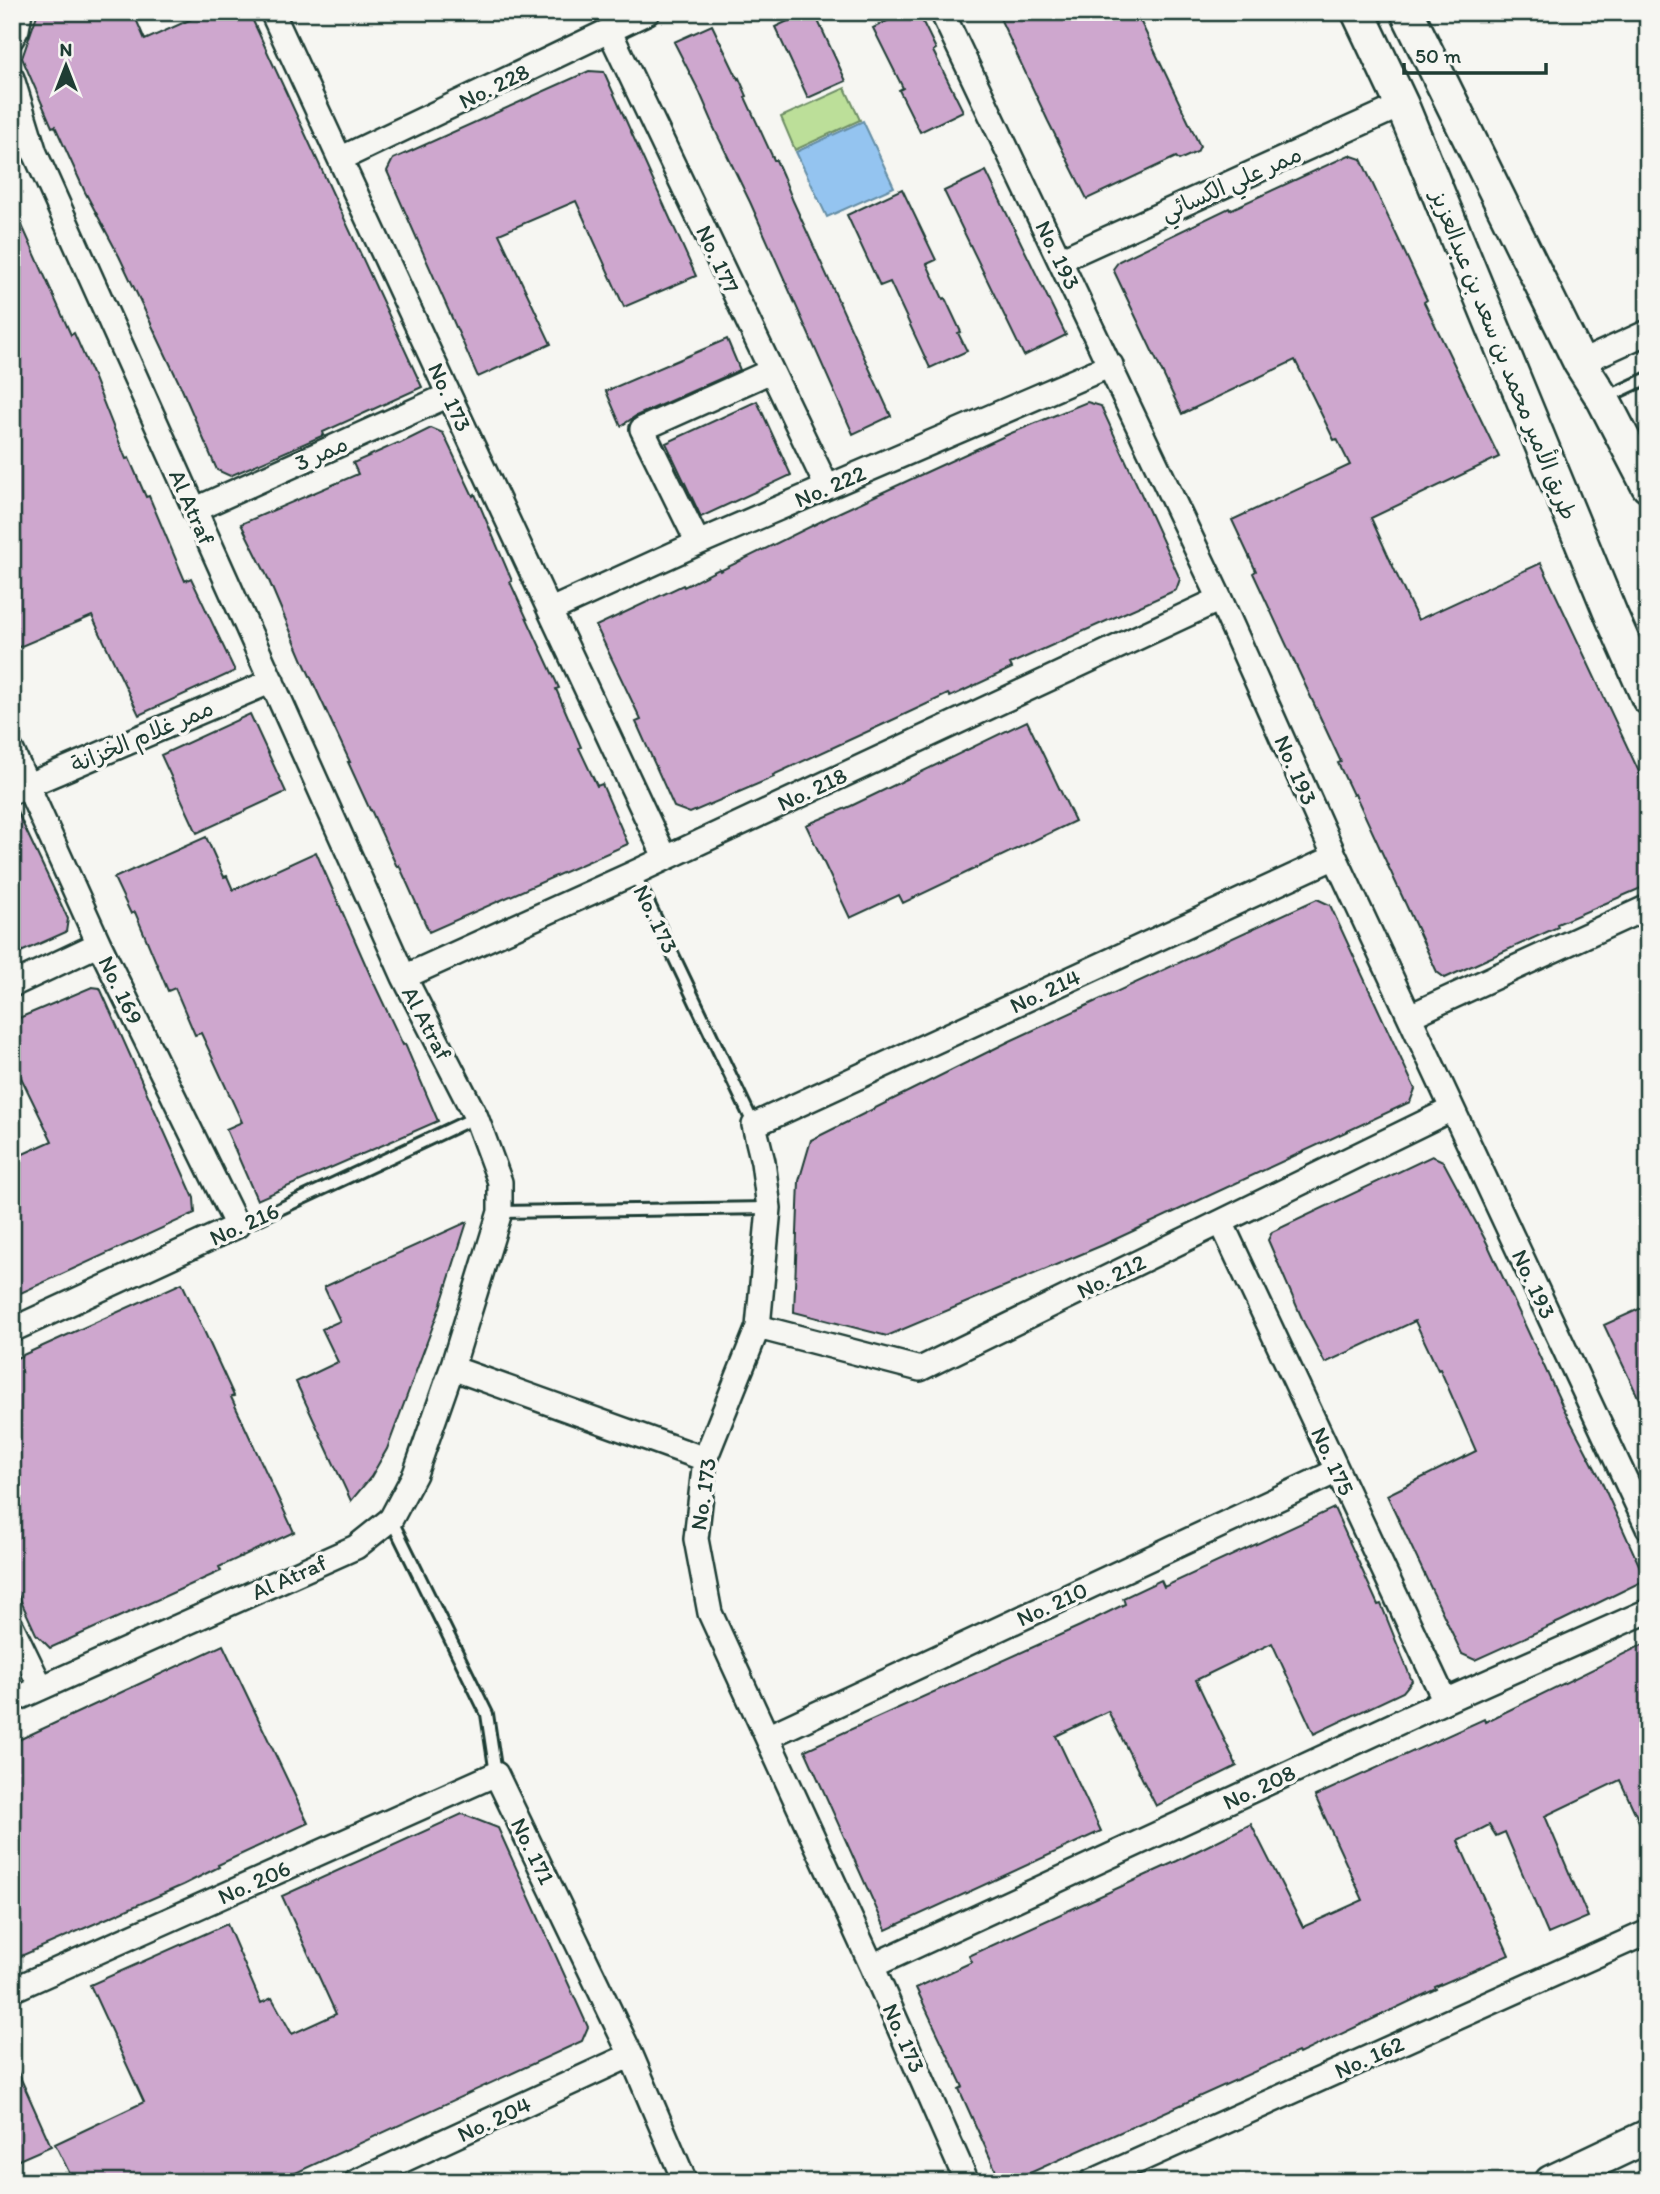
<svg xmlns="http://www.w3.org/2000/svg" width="1660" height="2194" font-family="Itim,'Playpen Sans Arabic',sans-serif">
<rect width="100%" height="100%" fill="#f6f6f2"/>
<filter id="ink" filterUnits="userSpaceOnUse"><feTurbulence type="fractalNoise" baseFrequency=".0143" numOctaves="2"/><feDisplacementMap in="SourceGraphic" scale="14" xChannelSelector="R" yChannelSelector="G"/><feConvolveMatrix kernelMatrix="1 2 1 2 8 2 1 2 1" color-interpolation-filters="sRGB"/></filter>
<g filter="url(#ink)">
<path fill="#bcdf99" stroke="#6e8e66" stroke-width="2" d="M845 88 860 120 795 150 781 117Z"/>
<path fill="#94c4f0" stroke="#658ea5" stroke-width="2" d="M863 121 894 187 827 217 796 152Z"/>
<path fill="#cea7ce" stroke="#1f3d34" stroke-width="2" d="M38 12H133L145 40 207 12H249L422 387 323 432 324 435 230 476 217 470 181 387 119 256 85 192 55 126 52 127 22 58Z
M807 12H814L846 81 808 98 775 27Z
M905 12H918L936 49 933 51 963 111 920 132 899 90 903 88 873 28Z
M997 12H1136L1200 146 1197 152 1179 160 1176 157 1087 199 1048 121Z
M712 25 738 79 739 78 747 96 745 97 774 160H776L783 176 793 201 891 416 853 434 750 202 712 124 713 123 700 93 674 42Z
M589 71 604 72 696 276 624 307 576 201 499 234 551 344 478 377 387 171 393 159Z
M1349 155 1361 159 1427 300 1424 302 1499 457 1371 518 1405 593 1418 620 1541 563 1648 791V885L1557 924 1558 927 1445 978 1437 972 1355 794 1353 795 1338 763 1341 762 1253 573 1256 571 1232 520 1350 465 1337 439 1334 440 1295 360 1182 414 1113 269 1119 261 1229 208 1230 210Z
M986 171 1066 335 1024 356 944 191Z
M902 189 936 260 927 264 943 299 945 298 961 332 958 333 967 351 930 368 890 282 880 286 847 215Z
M12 203 71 335 74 333 93 376 126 459 129 458 146 497 149 496 185 581 191 578 235 671 139 715 92 616 12 650Z
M727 339 740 370 636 416 621 426 606 391Z
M757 401 791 475 701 517 666 443Z
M1087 402 1101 406 1180 579 1176 590 1010 664 1012 668 950 697 948 694 884 724 773 775 774 777 690 813 674 807 636 722 641 720 596 626 683 585 684 587 719 569 720 571 840 512 1009 434Z
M431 428 443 433 473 496 475 494 512 581 510 582 559 688 556 689 581 747 579 748 597 786 602 784 628 844 429 932 399 865 397 867 371 810H370L348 762H350L304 663 267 576 241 524 358 474 353 463 398 443 399 444Z
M250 714 286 792 197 833 161 755Z
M1027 721 1075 821 903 903 899 895 850 918 806 825 851 806Z
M14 805 68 919 66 932 12 956V806Z
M206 837 224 877 227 876 233 890 316 852 371 977 403 1045 405 1044 438 1121 257 1200 226 1129 242 1122 201 1033 195 1035 175 988 168 991 135 912 131 914 114 878Z
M1317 899 1330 905 1415 1089 1410 1102 1103 1245 887 1336 794 1312 799 1181 811 1140 1010 1041Z
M92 987 100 988 194 1198 195 1213 12 1297V1159L52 1141 12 1059V1021Z
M1432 1156 1443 1161 1487 1243 1563 1407 1599 1476 1644 1576 1641 1582 1561 1621 1475 1660 1462 1654 1387 1495 1476 1451 1440 1369 1438 1370 1415 1321 1325 1363 1304 1323 1268 1240 1272 1232Z
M467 1222 440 1307 387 1449 371 1477 351 1501 296 1382 338 1362 322 1329 340 1321 324 1287Z
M182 1283 234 1396 231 1397 294 1532 219 1567 221 1571 50 1648 36 1634 12 1582V1360Z
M1648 1305V1418L1604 1325Z
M1334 1508 1378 1605 1381 1604 1412 1681 1403 1692 1314 1734 1272 1643 1196 1680 1237 1766 1156 1806 1108 1711 1056 1736 1101 1831 886 1930 805 1750 1080 1626 1125 1604 1123 1598 1161 1580 1164 1587Z
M1648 1642V1841L1620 1780 1545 1816 1588 1917 1548 1934 1505 1832 1496 1836 1489 1825 1458 1841 1509 1955 1435 1987 1436 1989 1299 2054 1298 2052 1010 2182H1001L959 2089 963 2087 916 1988 972 1962 969 1956 1177 1861 1251 1824 1303 1927 1363 1900 1315 1796 1484 1719 1485 1722Z
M223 1645 308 1823 218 1865 219 1867 183 1885 12 1960V1743Z
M462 1814 498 1828 588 2027 582 2041 276 2182H74L55 2144 144 2102 90 1985 227 1924 261 2003 272 1998 292 2034 336 2014 282 1896Z
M12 2059 51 2146 12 2163Z"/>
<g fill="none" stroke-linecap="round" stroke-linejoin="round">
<defs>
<path id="service" d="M1605 398 1648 378
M634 873 754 1125
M500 1212 769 1208
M237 1226 256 1220 476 1117
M391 1519 487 1714 496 1774"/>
<path id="minor" d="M272 12 449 395 665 857
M942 12 1220 599 1335 857 1648 1528
M609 30 827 487
M12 38 17 29 20 12
M12 78 35 153 12 126
M340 159 648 12
M1060 260 1402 105
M1580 363 1648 332
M194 510 449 395
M698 543 642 429 771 371
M551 610 698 543 1111 365
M12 751 99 944 237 1226 12 1330
M12 792 272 681
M404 977 634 873 1220 599
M12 985 99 944
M1410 1016 1648 907
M1221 1222 1445 1701
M758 1327 920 1369 1452 1109
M452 1368 705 1459
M12 1627 41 1687
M12 1701 356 1547 391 1519 415 1474 452 1368 500 1212V1182L476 1117 404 977 35 153
M767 1737 1337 1471
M872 1966 1445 1701 1648 1611
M12 1990 496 1774 631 2055 685 2182
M356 2182 631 2055
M967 2182 872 1966 710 1613 696 1539 705 1459 758 1327 769 1208 763 1162 754 1125 1335 857
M1091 2182 1648 1932"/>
<path id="secondary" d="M1358 12 1402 105 1612 617 1648 698
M1407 12 1580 363 1603 399 1648 486
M1551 2182 1648 2136"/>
</defs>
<use href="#service" stroke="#1f3d34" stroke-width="16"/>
<use href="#minor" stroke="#1f3d34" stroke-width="28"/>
<use href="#secondary" stroke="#1f3d34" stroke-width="37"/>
<use href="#service" stroke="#f6f6f2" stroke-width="10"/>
<use href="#minor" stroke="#f6f6f2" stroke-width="23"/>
<use href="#secondary" stroke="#f6f6f2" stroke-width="32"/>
</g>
</g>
<g text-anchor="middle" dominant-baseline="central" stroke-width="7" stroke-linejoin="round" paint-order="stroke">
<g font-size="23" fill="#1f3d34" stroke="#f6f6f2">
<text transform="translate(494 86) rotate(-26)">No. 228</text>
<text transform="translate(1231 183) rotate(-24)">ممر علي الكسائي</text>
<text transform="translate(1058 255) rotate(64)">No. 193</text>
<text transform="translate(718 259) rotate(65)">No. 177</text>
<text transform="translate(1504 355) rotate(68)">طريق الأمير محمد بن سعد بن عبدالعزيز</text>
<text transform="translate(450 397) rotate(65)">No. 173</text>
<text transform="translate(321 453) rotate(-24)">ممر 3</text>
<text transform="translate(830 486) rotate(-23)">No. 222</text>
<text transform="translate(192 507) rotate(66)">Al Atraf</text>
<text transform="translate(142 736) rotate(-23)">ممر غلام الخزانة</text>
<text transform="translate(1296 770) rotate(66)">No. 193</text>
<text transform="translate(812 789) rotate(-25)">No. 218</text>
<text transform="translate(656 919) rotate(64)">No. 173</text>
<text transform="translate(121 990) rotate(64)">No. 169</text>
<text transform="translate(1045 991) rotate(-25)">No. 214</text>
<text transform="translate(427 1023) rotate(62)">Al Atraf</text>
<text transform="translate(244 1224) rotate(-24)">No. 216</text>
<text transform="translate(1111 1276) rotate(-26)">No. 212</text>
<text transform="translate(1534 1284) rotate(65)">No. 193</text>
<text transform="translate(1333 1461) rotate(65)">No. 175</text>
<text transform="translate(703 1494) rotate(-82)">No. 173</text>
<text transform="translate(289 1577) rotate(-24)">Al Atraf</text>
<text transform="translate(1052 1604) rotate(-25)">No. 210</text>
<text transform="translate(1259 1787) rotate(-25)">No. 208</text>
<text transform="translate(533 1851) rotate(64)">No. 171</text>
<text transform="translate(254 1882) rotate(-24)">No. 206</text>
<text transform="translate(904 2038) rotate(66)">No. 173</text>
<text transform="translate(1369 2057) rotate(-24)">No. 162</text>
<text transform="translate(494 2119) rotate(-25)">No. 204</text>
</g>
</g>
<rect width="1660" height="2194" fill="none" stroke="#f6f6f2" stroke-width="42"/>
<rect x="21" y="21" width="1618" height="2152" fill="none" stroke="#1f3d34" stroke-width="2.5" filter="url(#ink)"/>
<g transform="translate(66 66)" stroke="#f6f6f2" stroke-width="5" paint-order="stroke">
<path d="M0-5L12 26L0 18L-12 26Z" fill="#1f3d34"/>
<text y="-10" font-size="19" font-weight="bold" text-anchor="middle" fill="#1f3d34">N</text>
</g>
<path d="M1404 63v10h142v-10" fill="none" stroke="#1f3d34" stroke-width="3.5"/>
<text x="1415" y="63" font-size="21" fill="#1f3d34" stroke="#f6f6f2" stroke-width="5" paint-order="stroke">50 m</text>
</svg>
